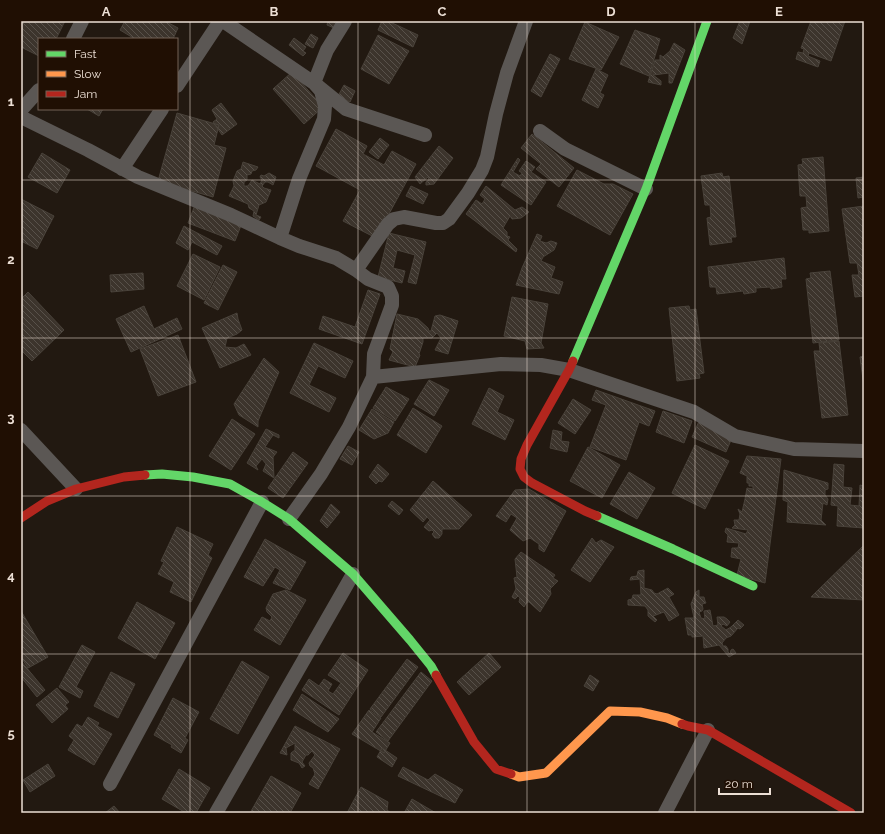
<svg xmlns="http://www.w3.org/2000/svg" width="885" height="834" font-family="Raleway,sans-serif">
<defs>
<pattern id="building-back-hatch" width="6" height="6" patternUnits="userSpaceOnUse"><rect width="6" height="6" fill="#3c342c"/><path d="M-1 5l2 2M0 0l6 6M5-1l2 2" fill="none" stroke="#58514a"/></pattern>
</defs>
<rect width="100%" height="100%" fill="#221911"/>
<path fill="url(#building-back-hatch)" stroke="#49423a" d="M23 21H65L56 39H39V56L21 47V26Z
M125 21H165L178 28 173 39H135L120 30Z
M328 21H338L334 28 327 25Z
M382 21H388L418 35 413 47 378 30Z
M740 21H750L742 44 733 38Z
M811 21H845L831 61 809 53 808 56 820 61 818 67 796 59 798 52 803 53 804 49 801 48Z
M585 22 619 37 601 70 569 59Z
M635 30 660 39 649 76 620 64Z
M311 34 318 38 313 48 305 44Z
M378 35 409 51 389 84 361 69Z
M294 38 306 47 303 51 306 53 303 56 289 45Z
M674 43 685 50 672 83H669V73L653 75 661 81V85L648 82 655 60H660V55L663 57 670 51Z
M550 54 560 59 541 97 531 91Z
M596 69 608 75 600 93 604 95 598 108 582 100Z
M292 72 323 107 304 124 273 89Z
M344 85 355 91 350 102 338 96Z
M221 103 237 124 222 135 213 122 217 119 212 110Z
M87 109H103L99 116Z
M177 113 219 125 214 145 226 148 213 197 158 181Z
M336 129 367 146 363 154 384 165 392 151 416 164 376 238 343 221 360 190 316 166Z
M532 134 574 168 559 187 536 169 541 164 521 148Z
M380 138 389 145 378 159 369 152Z
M439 146 453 158 434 184 426 185V182L429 180 428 177 420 184 415 177Z
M42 153 70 170 57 193 28 177Z
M823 157 829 231 809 233V230H803L801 208 807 207 806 196H800L798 165 803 164 802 159Z
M518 158 520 160 513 172 520 176 522 173 519 171 526 161 535 167 531 172 546 182 531 205 501 185Z
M243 162 258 167 256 170 252 171 251 174 247 175V180L244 182V186H248L252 180 260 184 262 180 260 177 261 175 264 176 269 173 276 177 273 185 268 182H265L262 186 264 188 271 190 266 202 259 205 256 215 261 217 259 220 253 216 254 211 249 208 248 204 229 196 234 186 233 181 237 171 241 169Z
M577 170 604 184H613L633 194 610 235 557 206 574 175Z
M722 173 723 177 729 176 736 237H731L732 242 710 245 707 218 711 217 710 205H705L701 176Z
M864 177V203H863V197L858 198 856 178Z
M411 186 428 194 423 204 406 196Z
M486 186 515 210 522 207 529 212 521 218 512 219 510 216 503 228 507 232V236L510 237 508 240 517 249 516 252 466 214 476 200 482 204 485 199 480 195Z
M21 199 54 216 37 249 21 241Z
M195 205 242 223 235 241 188 223Z
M864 206V296L855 297 852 275H859L857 263H850L842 209Z
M184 226 222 246 217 255 192 242 188 250 176 243Z
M389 233 426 242 416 284 408 282 415 255 397 250 393 268 405 271 402 283 378 277Z
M537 234 542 236 540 241 546 243 551 241 557 243 554 250 543 257 541 261 555 267 551 278 563 282 559 294 516 285 522 268Z
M193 254 220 267 204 300 177 286Z
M784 258 786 279H781L782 287 771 289 770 287 756 288V292L744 294 743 291 717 294 716 287H710L708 267Z
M223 265 237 272 218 310 204 303Z
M830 271 839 340 813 343 806 279 811 278 810 273Z
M143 273 144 289 111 292 110 275Z
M368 290 380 294 362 344 319 329 323 316 355 327Z
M28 292 64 330 32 361 21 350V299Z
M512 297 548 304 541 343 544 348 527 349 525 341 504 336Z
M144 306 154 329 177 318 182 329 131 352 116 319Z
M689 306 690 310 696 309 704 373 699 374 700 378 677 381 669 308Z
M237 313 238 319 242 330 237 334 227 338 225 347 236 348 244 344 251 355 220 368 202 328Z
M397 314 418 319 428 328 429 331H431L435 316 440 315 458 321 448 354 435 350 441 338 437 333 432 338H423V342L419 354 420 355 415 367 389 360 393 352 390 349Z
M178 335 196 382 158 396 140 349Z
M839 341 848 415 822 418 814 351H820L819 343Z
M314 343 353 361 345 378 318 366 309 385 336 398 329 412 290 393Z
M864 356V387L860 357Z
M264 358 279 372 258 421V427L239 415 234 404Z
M429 380 449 390 434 416 414 404Z
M386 387 409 399 395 421 373 408Z
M489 388 504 396 497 412 514 420 505 440 472 424Z
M596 390 655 411 649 426 639 422 626 460 590 447 606 405 592 400Z
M573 399 591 410 575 434 558 423Z
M413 408 442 426 426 453 397 435Z
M372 409 394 422 388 433 374 439 359 430Z
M663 411 692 421 684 443 656 432Z
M232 419 255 434 231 470 209 456Z
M700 419 734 433 726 452 692 437Z
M266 429 279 435V438L273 435 265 447 277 452 273 457 274 478 263 471 266 464 262 459 256 466 258 470 247 463Z
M553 430 562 432 561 441 569 442 567 452 550 448Z
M695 445 729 461 705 509 672 493Z
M348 446 359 452 352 465 340 459Z
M588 447 620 465 602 498 570 481Z
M293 452 308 463 283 498 268 488Z
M747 456 781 459 765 583 737 575 741 559 731 557 732 548H738L739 543 727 542 728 535 725 532 726 528 746 534 748 530 732 528 735 525 734 520H739L740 514 738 509 742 512 745 499 747 488 753 489V486H749V483H747V476L740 473Z
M378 464 389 474 382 482 379 481 376 484 369 477Z
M834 464 844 465 843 487 852 488 850 505 859 506 860 485 864 486V528L837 526 838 506 831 505Z
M784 470 828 483V489L825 490V495L828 499 827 505 823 503 821 520 826 525 787 522 788 502 783 500Z
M629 472 655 488 637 519 610 504Z
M433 481 472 515 459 529H442V534L439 538H435L432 534 434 532 432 530 429 531 424 527 430 520 427 517 423 522 410 510Z
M529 489 566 511 544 552 539 549V544L530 538 523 541 510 530 517 518 511 514 506 522 496 516 515 490Z
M392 501 403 510 399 515 388 506Z
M331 504 340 512 327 528 320 521Z
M177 527 213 544 208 555 212 558 191 602 170 592 174 582 158 574 164 562 161 561Z
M592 538 596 543 601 540 614 547 590 582 571 570Z
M265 539 306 562 290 590 273 583 280 570 275 567 263 586 244 577Z
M864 545V600L811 597Z
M521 552 555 575 553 578 558 581 550 589 551 594 540 612 529 602H527L524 607 519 602 520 598 518 596 515 599 512 597 516 589 514 578 517 577 515 559Z
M644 570V588L652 590 654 593 657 594 668 588 674 594 669 597 679 615 669 621 664 612 653 616 657 620 655 622 648 616V610L645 606 628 605V600L632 599 633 595H641L640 579 630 580 631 577 637 576 638 571Z
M286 590 306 600 280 645 254 630 262 617 270 621 272 617 267 612 266 608 273 594Z
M699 590V597H704L705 601 706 603 702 604 703 609 702 611 699 612 701 618 705 619 704 611 710 610 713 626 718 625 717 617H724L727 619 730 622 727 626 723 624 721 626 726 630 731 627 738 620 744 625 740 629 738 628 731 636 726 638 722 643 723 646H726L728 649V652L730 654 731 650 733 649 736 653 729 657 719 645 704 648 703 636 692 637V635H688L685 618H694L691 604 696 592Z
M137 602 175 623 155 659 118 638Z
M21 611 48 657 28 668 21 657Z
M82 645 95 652 76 687 83 691 80 698 59 687Z
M343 653 368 670 339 715 302 690 309 679 319 686 324 679 332 684 328 691 333 694 341 683 328 675Z
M489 653 501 667 469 695 457 682Z
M407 659 418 667 381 717 370 709Z
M21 661 45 690 37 697 21 677Z
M242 661 269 677 238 734 210 719Z
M111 672 135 684 118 718 94 706Z
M421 672 432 681 388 741 376 732Z
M590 675 599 681 593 691 584 686Z
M57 688 69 702 65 705 68 709 52 723 36 705Z
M302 694 339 719 328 732 293 710Z
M173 698 199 712 185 738 188 740 181 753 171 747 172 745 154 735Z
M369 710 381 718 372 732 390 743 384 753 352 734Z
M88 717 99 723 97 726 112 734 94 765 68 750 74 740 69 736 77 724 82 727Z
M295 726 340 749 318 789 309 784 315 774 313 768 310 766 309 763 315 755 312 751 308 755H306L302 762 305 766 302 768 299 763 291 760V753L295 750V743L286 748 287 755 280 753Z
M382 748 397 758 392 767 377 757Z
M48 764 55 776 30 792 23 780Z
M403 767 428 780 435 774 463 790 460 794 455 803 398 776Z
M179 769 210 788 196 813H186L162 799Z
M271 776 301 793 290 813H250Z
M361 787 388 802 387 810 391 813H347Z
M412 799 436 813H404Z
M114 806 120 813H105Z"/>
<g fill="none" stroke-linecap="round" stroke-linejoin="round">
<path stroke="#5b5754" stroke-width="14" d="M223 21 314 83 346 109 425 135
M345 21 327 50 314 83 321 91 325 106 324 119 299 179 280 238 299 246 336 258 356 270 368 279 388 287 392 296V305L374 354 373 377
M73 39 82 21
M177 86 220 21
M21 110 39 90
M21 117 88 150 138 177 231 215 280 238
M540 131 565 149 646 189
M122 169 162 109
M356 270 388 224 394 219 404 217 436 223H443L449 219 468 193 482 170 487 157 496 114 507 73 526 21
M21 430 76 489
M289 519 321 474 349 427 373 377 501 364 541 365 569 370 694 412 735 436 794 449 864 451
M110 784 262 502
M216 813 353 574
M665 813 708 730"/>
<path stroke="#63d668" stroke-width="9" d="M573 361 646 189 707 21
M145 475 162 474 193 477 230 484 262 502 289 519 353 574 410 640 431 666 436 675
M597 516 673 549 753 586"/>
<path stroke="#ff974d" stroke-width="9" d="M511 774 519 777 546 773 610 711 640 712 667 718 682 724"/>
<path stroke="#b3261e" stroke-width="9" d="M573 361 569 370 527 445 521 459 520 469 524 477 532 483 585 511 597 516
M21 518 47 501 76 489 124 477 145 475
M436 675 474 742 496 769 511 774
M682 724 688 726 708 730 851 813"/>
</g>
<path fill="none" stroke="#ecdfd5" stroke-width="1" stroke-opacity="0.55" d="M190 21V813M358 21V813M527 21V813M695 21V813M21 180H864M21 338H864M21 496H864M21 654H864"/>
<rect width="885" height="834" fill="none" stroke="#200f03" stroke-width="44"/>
<rect x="38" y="38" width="140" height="72" fill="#200f03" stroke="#726257"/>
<rect x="46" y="51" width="20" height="6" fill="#63d668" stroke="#726257"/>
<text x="74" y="58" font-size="12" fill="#ecdfd5">Fast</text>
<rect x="46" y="71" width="20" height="6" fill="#ff974d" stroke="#726257"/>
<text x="74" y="78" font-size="12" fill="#ecdfd5">Slow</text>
<rect x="46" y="91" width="20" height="6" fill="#b3261e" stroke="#726257"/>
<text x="74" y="98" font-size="12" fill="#ecdfd5">Jam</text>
<path d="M719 788v6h51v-6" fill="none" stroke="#ecdfd5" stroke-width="2"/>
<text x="725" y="788" font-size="12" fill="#ecdfd5" stroke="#200f03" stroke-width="3" paint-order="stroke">20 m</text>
<rect x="22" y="22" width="841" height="790" fill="none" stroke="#ecdfd5" stroke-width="1.5"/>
<g font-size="13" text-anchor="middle" font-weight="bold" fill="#ecdfd5">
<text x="106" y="16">A</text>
<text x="274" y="16">B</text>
<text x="442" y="16">C</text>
<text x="611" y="16">D</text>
<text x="779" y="16">E</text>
<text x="11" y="106">1</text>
<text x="11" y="264">2</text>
<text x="11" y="422">3</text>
<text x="11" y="580">4</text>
<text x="11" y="738">5</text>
</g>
</svg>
